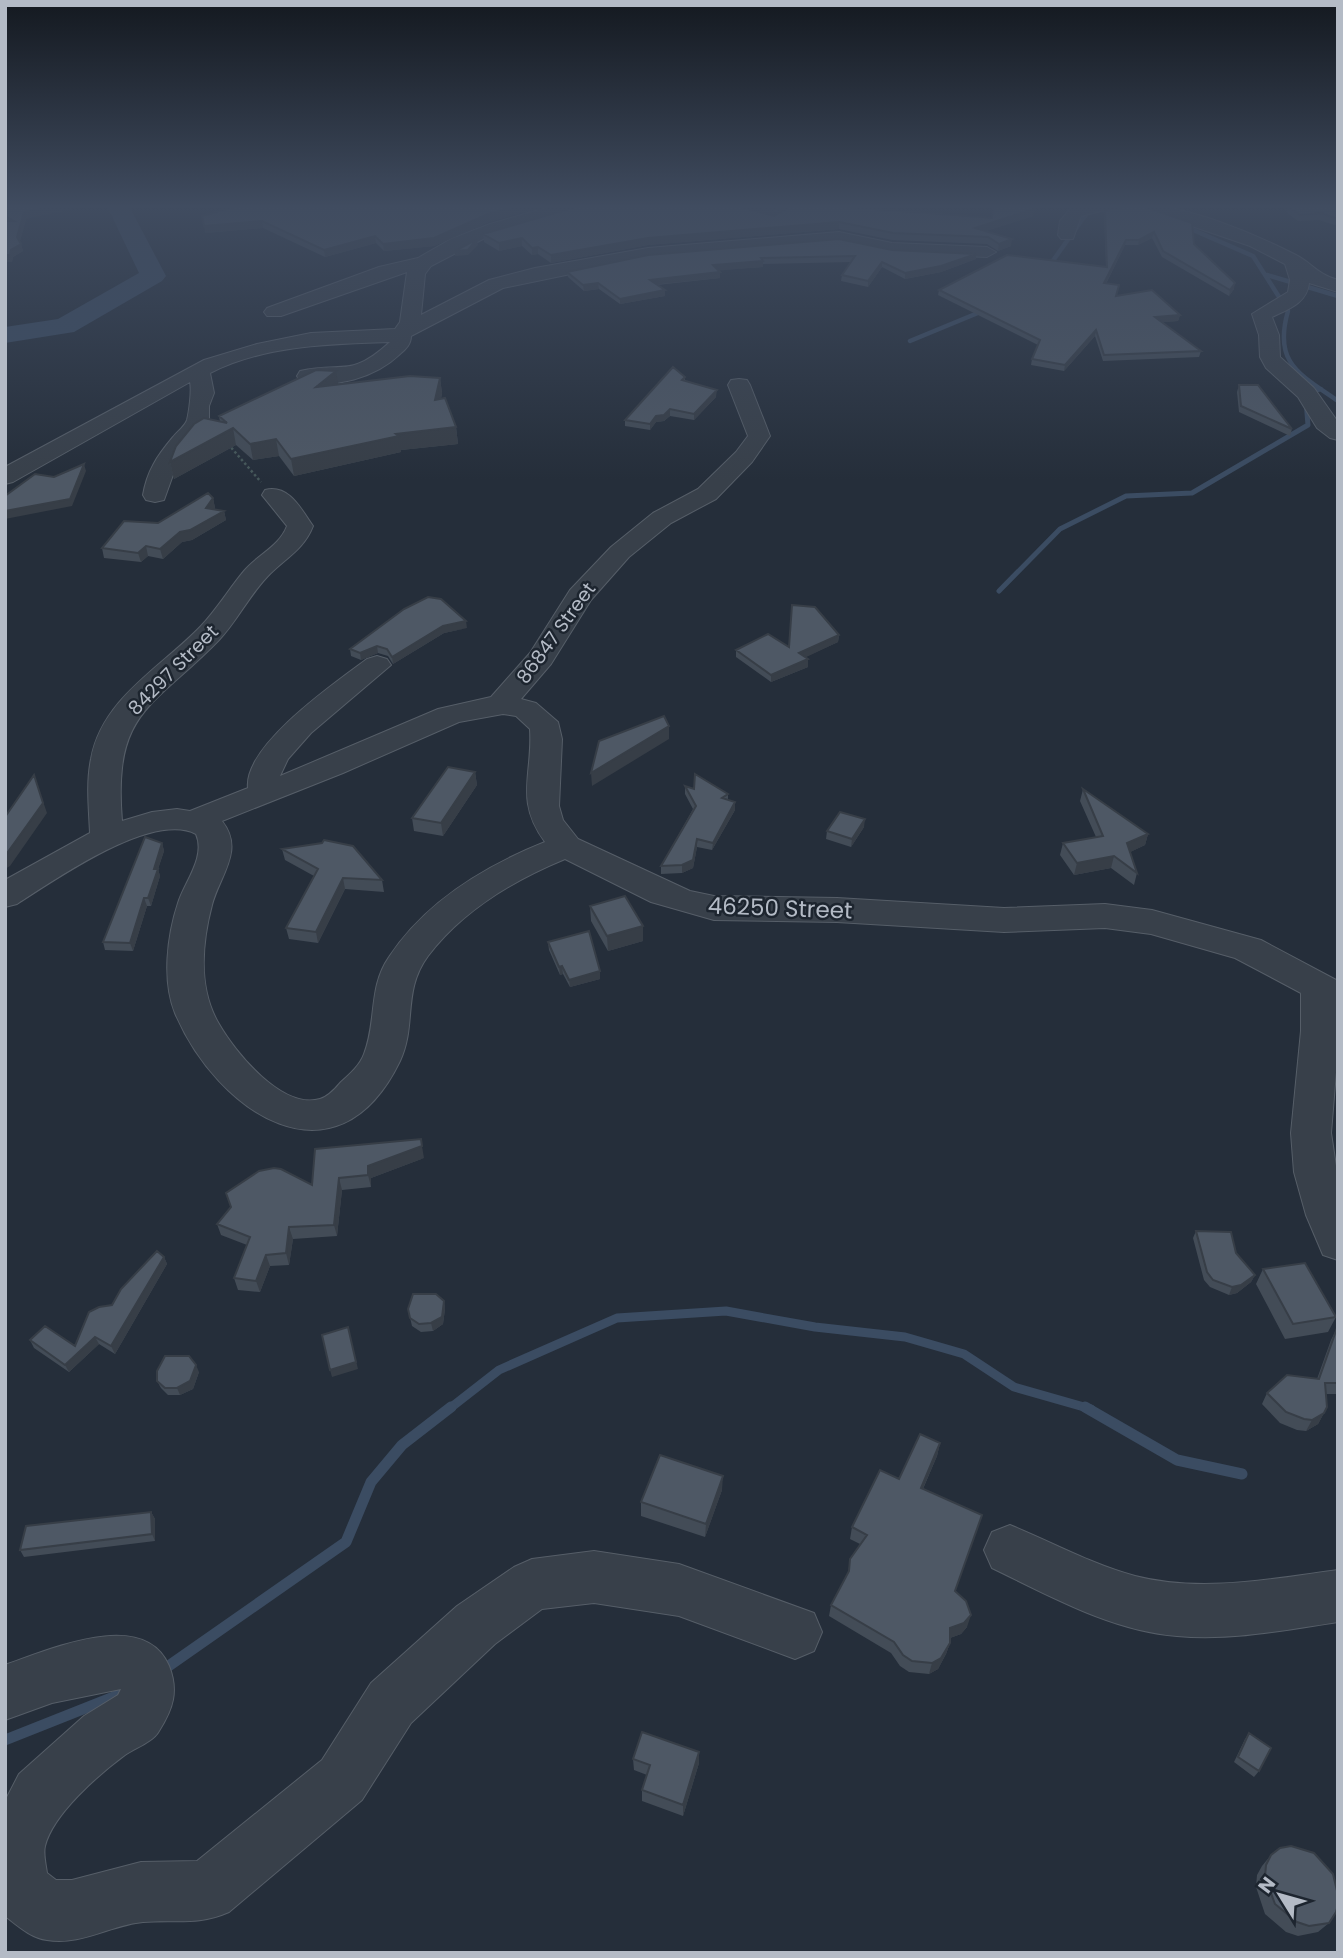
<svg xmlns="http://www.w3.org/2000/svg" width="1343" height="1958" font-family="Poppins,sans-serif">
<rect width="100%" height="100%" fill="#252e3a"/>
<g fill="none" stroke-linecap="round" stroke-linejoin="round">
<path stroke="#3b4c62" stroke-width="4.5" d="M1108 206 1125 209
M1184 226 1253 256 1288 311C1273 363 1299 374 1338 401
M1047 269 1092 206
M1267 275 1338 296
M910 341 985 310
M1307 402 1306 393 1321 389"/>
<path stroke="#3b4c62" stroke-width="5" d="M999 591 1060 529 1126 496 1192 493 1308 425 1306 401"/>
<path stroke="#3b4c62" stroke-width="9" d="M449 1409 499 1370 617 1318 726 1311 815 1327 905 1337 964 1354 1014 1387 1091 1409"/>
<path stroke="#3b4c62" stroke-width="11" d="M1085 1407 1177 1460 1242 1474
M160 1672 346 1542 371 1482 402 1445 451 1407
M5 1740 126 1692"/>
<path fill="#3b4c62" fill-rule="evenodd" d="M107 206H129L166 276 162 281 74 332 5 343V327L58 319 139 273Z"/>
<defs>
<path id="minor" d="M553 206H582L579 210 483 239 431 266 425 274 421 315 489 280 535 268 648 248 839 232 892 243 987 247 996 252 987 257 892 253 839 242 648 258 503 288 411 336C411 344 406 349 400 354 375 378 335 389 300 381L297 376 300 371C344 361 349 379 390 342 330 344 265 345 210 373L214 393 209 406V422L178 461 164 500 155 502 146 500 143 495C147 471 157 456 173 437 177 432 185 426 187 420 189 412 192 390 190 382L13 482 5 484V467L204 360 257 344 311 333 395 329 400 322 407 272 281 316H267L264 312 267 308 379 267 418 258 451 239 490 224Z
M735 206C751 205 771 204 783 216L774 221 738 210Z
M1073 206H1108L1105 210 1081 216 1073 239H1061L1058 235 1060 221Z
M1142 206C1183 203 1259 236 1296 255 1313 264 1317 274 1338 280V292L1309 283C1307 303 1289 309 1272 317L1279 335 1280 357 1314 388 1338 422V440L1330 438 1317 428 1298 397 1266 368 1260 357 1259 335 1252 314 1288 292 1290 280 1285 264 1250 246 1145 210Z
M739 379 747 380 750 385 770 436 752 462 716 499 671 523 629 557 591 600 551 664 521 699 536 703 558 722 562 739 559 806 563 820 578 839 690 891 714 896 837 898 1004 908 1105 904 1152 910 1261 940 1338 981V1048L1331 1133 1338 1179V1260L1323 1255 1306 1215 1294 1172 1291 1133 1301 1031V993L1235 958 1151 934 1105 928 1004 932 837 922 714 920 651 902 565 859C514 880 462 911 428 956 402 991 417 1025 400 1061 336 1193 217 1112 175 1013 162 981 167 936 178 903 185 881 206 857 196 834 152 811 55 880 17 904L5 907V880L90 833C89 809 86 783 91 759 102 698 162 667 201 626 217 609 229 589 244 571 257 555 279 547 287 526L262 495 265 490C289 484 301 509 313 526 304 550 284 559 267 577 249 596 237 621 219 640 152 709 113 710 122 821L152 812 177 809 190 811 248 788C243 746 336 682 367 659L377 656 387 659 391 665 311 733 288 759 280 776 438 709 491 697 530 653 570 590 611 547 653 513 698 489 736 452 748 436 728 385 731 380ZM503 714 516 716 530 729C533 775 514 800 545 842 485 866 426 901 389 957 368 987 377 1021 364 1054 360 1065 350 1074 341 1082 336 1088 328 1097 320 1099 282 1110 235 1052 219 1024 198 989 202 943 212 905 220 875 245 850 222 821L343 773 459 722Z
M1010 1525C1052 1542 1091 1564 1135 1576 1201 1593 1271 1579 1338 1570V1622C1285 1630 1231 1641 1177 1636 1112 1631 1050 1596 992 1568L984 1550 992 1532Z
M594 1551 679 1564 814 1613 822 1632 814 1651 795 1659 679 1616 594 1603 542 1609 495 1644 411 1723 362 1800 229 1912C197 1926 177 1919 143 1922 111 1925 80 1946 47 1940 31 1938 18 1926 5 1916V1801L19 1774 84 1716 118 1695 121 1689 52 1703 5 1720V1665C49 1650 144 1607 169 1666 179 1691 173 1709 159 1731 153 1742 135 1748 125 1755 98 1775 53 1814 45 1846 43 1854 46 1865 47 1873L56 1880H72L141 1862 197 1861 322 1760 371 1683 457 1606 514 1567 532 1559Z"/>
</defs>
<use href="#minor" stroke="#565e68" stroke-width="2"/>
<path stroke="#46585a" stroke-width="2.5" stroke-dasharray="2.5 2.5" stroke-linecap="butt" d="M228 444 261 482"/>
<use href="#minor" fill="#38404a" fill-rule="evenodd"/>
</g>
<path fill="#434c57" d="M5 206 26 219 20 241 23 251 13 257 12 262 5 221Z
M301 206H545L489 222 434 246 384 251 376 243 325 257 263 228 205 233Z
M769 206H834L992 218 1034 209 1033 216 986 231 1011 246 998 251 987 244 892 240 839 229 648 245 551 263 538 254 532 255 522 246 499 251 484 242 483 234 774 216 781 212 779 210Z
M1288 206H1338V226L1319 220 1298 221 1286 212Z
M1105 210 1194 244 1234 289 1229 296 1162 257 1152 238 1138 245H1125L1106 284 1116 296 1180 315 1178 321 1162 322 1201 351 1199 357 1103 361 1095 336 1064 371 1031 365 1032 359 1038 345 938 295 939 290 1106 267 1104 215Z
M892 250 976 259 941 272 905 279 882 267 868 287 841 281 842 275 851 262 763 264V267L718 270 720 272V278L657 285 665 290V296L620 304 599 289 584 291 568 277 567 272 648 255Z
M685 377V381L716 397 694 420 670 416 664 421 656 422 650 430 625 426V420Z
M440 378 442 393 441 399 456 427 458 444 401 450V452L294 476 279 456 253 460 236 445 174 479 170 462 220 422 219 416 338 384Z
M1239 385 1292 429 1290 436 1239 412 1237 392Z
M213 498 215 508 214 509 224 511 226 520 192 540 182 542 163 559 148 556 141 562 104 558 102 548Z
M467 628 444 633 393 664 388 656 378 653 361 660 351 656 350 649Z
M839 635 838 642 805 657 808 659V667L771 682 736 657V650L789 647Z
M475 772 477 785 443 836 414 831 412 818Z
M685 786 694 789 728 794V800L735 810 712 850 697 847 693 868 682 873 661 874V866L693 809 685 794Z
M1083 789 1148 834 1145 845 1130 852 1137 873 1134 885 1111 868 1074 875 1060 855 1063 843 1096 837 1080 801Z
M864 827 851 847 826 839 827 831Z
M162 843 164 851 158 869 160 876 151 906H147L133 951 105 950 103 942Z
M282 849 382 880 384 892 345 889 318 943 289 939 286 928 314 876 285 860Z
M590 906 643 941 608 951 591 921Z
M548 942 600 979 570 987 563 974 560 975 549 950Z
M424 1158 371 1178V1187L342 1190 337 1236 293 1239 289 1265 270 1266 260 1292 238 1290 234 1278 247 1245 221 1235 217 1224 312 1185Z
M1196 1231 1236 1253 1255 1275 1251 1282 1237 1293 1229 1295 1210 1287 1204 1280 1193 1238Z
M164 1257 167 1264 115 1354 99 1344 69 1372 34 1348 30 1340 75 1346 112 1305Z
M1263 1269 1336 1317 1328 1332 1285 1339 1256 1284Z
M444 1301 445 1309 443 1324 433 1331 421 1332 412 1326 408 1309Z
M1337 1328 1338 1394H1326L1324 1413 1318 1424 1306 1431 1297 1430 1280 1423 1262 1404 1267 1393 1317 1379 1331 1340Z
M199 1372 193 1389 180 1395H168L161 1388 157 1381Z
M940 1443 937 1456 923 1489 982 1515 955 1591 967 1627 961 1634 950 1638V1643L946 1654 938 1669 929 1674 909 1672 900 1666 891 1653 829 1616 831 1605 848 1574 850 1559 860 1544 850 1539 852 1527 899 1479Z
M722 1490 705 1537 641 1516V1502Z
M151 1512 155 1519V1541L24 1557 20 1550Z
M1249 1733 1259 1771 1254 1777 1234 1762 1245 1739Z
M699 1752V1763L683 1816 642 1801V1790L647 1775 634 1770 633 1759Z
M1271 1855 1329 1923 1318 1932 1298 1936 1286 1932 1265 1914 1256 1887 1257 1875 1262 1866Z"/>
<path fill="#373e47" d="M55 206H87L26 219 19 244 17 237 24 212Z
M520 206H545L489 222 434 246 384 251 383 244Z
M1034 209 1033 216 974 235 975 228Z
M262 221 263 228 205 233 204 226Z
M839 222V229L648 245 551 263V255L648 238Z
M1154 232 1152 238 1138 245 1139 240Z
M375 236 376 243 325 257 324 250Z
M522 238V246L499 251V243Z
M477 239 478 245 468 255 455 256V251Z
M1012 239 1011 246 998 251 999 244Z
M1126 240 1125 245 1103 289 1104 283Z
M21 244 23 251 13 257 12 262H5V255Z
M538 247V254L532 255V248Z
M976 254V259L941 272 905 279V273Z
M763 261V267L713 271V265Z
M882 262V267L868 287V281Z
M720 272V278L650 285V280Z
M598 283 599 289 584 291 583 285Z
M1235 283 1234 289 1229 296 1230 290Z
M665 290V296L620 304V299Z
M1180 315 1178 321 1154 323 1155 317Z
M1096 330 1095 336 1064 371 1065 365Z
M336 371 339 387H316Z
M440 378 442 393 437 416 435 400Z
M717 390 716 397 694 420V414Z
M670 409V416L664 421 656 422 650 430V424L656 416Z
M456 427 458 444 401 450V452L294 476 291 459 396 434Z
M233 428 236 445 174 479 170 462Z
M276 439 279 456 253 460 250 444Z
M84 464 86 471 72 506 5 519V511Z
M213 498 215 508 208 518 206 508Z
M224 511 226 520 192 540 182 542 163 559 160 549 180 532Z
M146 546 148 556 141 562 138 553Z
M466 621 467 628 444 633 393 664 392 657 443 626Z
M839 635 838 642 798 661 799 653Z
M377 646 378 653 361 660 360 653Z
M808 659V667L771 682V675Z
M669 726V739L592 786 591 773Z
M475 772 477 785 443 836 441 823Z
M34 775 47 813 10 866 5 869V856Z
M735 802V810L712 850 713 843Z
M865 819 864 827 851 847 852 839Z
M1148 834 1145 845 1124 855 1127 843Z
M697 839V847L693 868 682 873V865Z
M162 843 164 851 158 869 160 876 151 906 148 898 154 869Z
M1114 856 1111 868 1074 875 1077 863Z
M343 878 345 889 318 943 316 932Z
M144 898 147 906 133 951 130 943Z
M643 926V941L608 951 607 936Z
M562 966 563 974 560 975 559 967Z
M600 971V979L570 987 569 980Z
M422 1146 424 1158 371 1178V1187L368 1175V1166Z
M339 1178 342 1190 337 1236 334 1225Z
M289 1227 293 1239 289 1265 286 1253Z
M266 1255 270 1266 260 1292 256 1281Z
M164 1257 167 1264 115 1354 111 1346Z
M1255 1275 1251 1282 1237 1293 1229 1295 1232 1287Z
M444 1301 445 1309 443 1324 433 1331 431 1323Z
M350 1335 358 1369 332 1377 330 1370Z
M95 1337 99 1344 69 1372 65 1365Z
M196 1365 199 1372 193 1389 180 1395 177 1388Z
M1324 1413 1318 1424 1306 1431 1312 1420Z
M940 1443 937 1456 918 1500 921 1488Z
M723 1476 722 1490 705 1537 706 1524Z
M151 1512 155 1519V1541L152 1534Z
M971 1615 967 1627 961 1634 947 1639 950 1628Z
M950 1643 946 1654 938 1669 929 1674 932 1663Z
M699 1752V1763L683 1816V1805Z"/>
<path fill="#4e5865" stroke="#373e47" stroke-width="2" d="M5 206H55L24 212 17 237 21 244 11 250 10 255H5V221H14L5 216Z
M237 206H520L488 214 434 238 383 244 375 236 324 250 262 221 204 226 202 216Z
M579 206H738L774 216 786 209 782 206H833L992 218 993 206H1030L1034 209 975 228 1012 239 999 244 988 237 893 233 839 222 648 238 551 255 538 247 532 248 522 238 499 243 483 234Z
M1129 206H1144L1145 207 1192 223 1194 244 1235 283 1230 290 1163 251 1154 232 1139 240H1126L1104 283 1119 285 1116 296 1152 290 1180 315 1155 317 1201 351 1104 355 1096 330 1065 365 1032 359 1040 340 939 290 1007 255 1107 267 1105 210Z
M1288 206H1338V219L1321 213 1300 215Z
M477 239 468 250 455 251Z
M839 239 892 250 976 254 941 266 905 273 882 262 868 281 842 275 855 256 761 258 763 261 713 265 720 272 650 280 665 290 620 299 598 283 583 285 567 272 648 255Z
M673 367 685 377 682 380 717 390 694 414 670 409 664 415 656 416 650 424 625 420Z
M316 370 336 371 316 387 410 376 440 378 435 400 445 398 456 427 396 434 399 436 291 459 276 439 250 444 233 428 170 462 176 446 194 424 204 418 227 423 219 416Z
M1239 385H1258L1292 429 1241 406Z
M84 464 70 499 5 511V496L35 474 54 477Z
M208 493 213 498 206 508 224 511 190 530 180 532 160 549 146 546 138 553 102 548 124 521 158 523Z
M428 597 441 599 466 621 443 626 392 657 387 649 377 646 360 653 350 649 404 609Z
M792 605 815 607 839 635 799 653 808 659 771 675 736 650 768 634 789 647Z
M664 716 669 726 591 773 599 741Z
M448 767 475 772 441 823 412 818Z
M695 774 728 794 722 798 735 802 713 843 697 839 693 860 682 865 661 866 696 806 685 786 694 789Z
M34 775 43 803 5 856V817Z
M1083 789 1148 834 1127 843 1137 873 1114 856 1077 863 1063 843 1103 836Z
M840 812 865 819 852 839 827 831Z
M145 837 162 843 154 869H158L148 898H144L130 943 103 942Z
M324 840 353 846 382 880 343 878 316 932 286 928 318 869 282 849 322 843Z
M625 896 643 926 607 936 590 906Z
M589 931 600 971 569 980 562 966 559 967 548 942Z
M421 1139 422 1146 368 1166V1175L339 1178 334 1225 289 1227 286 1253 266 1255 256 1281 234 1278 250 1237 217 1224 231 1207 226 1193 259 1171 274 1168 281 1169 312 1185 315 1149Z
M1196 1231 1231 1232 1236 1253 1255 1275 1241 1285 1232 1287 1213 1280 1207 1272Z
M157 1251 164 1257 111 1346 95 1337 65 1365 30 1340 45 1326 75 1346 89 1312 99 1307 112 1305 121 1289Z
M1305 1263 1336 1317 1293 1324 1263 1269Z
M413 1294H436L444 1301 442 1317 431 1323 419 1324 410 1318 408 1309Z
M348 1327 356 1362 330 1370 322 1335Z
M1337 1328 1338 1383H1325L1327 1407 1324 1413 1312 1420 1304 1419 1286 1412 1267 1393 1287 1375 1319 1379Z
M165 1356H189L196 1365 190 1381 177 1388H165L157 1381V1371Z
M920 1434 940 1443 921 1488 982 1515 955 1591 966 1601 971 1615 964 1623 950 1628V1643L941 1658 932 1663 912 1661 903 1655 894 1642 831 1605 849 1571 850 1559 867 1535 852 1527 880 1470 899 1479Z
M660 1455 723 1476 706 1524 641 1502Z
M151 1512 152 1534 20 1550 26 1526Z
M642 1732 699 1752 683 1805 642 1790 650 1765 633 1759Z
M1249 1733 1271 1748 1259 1771 1238 1757Z
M1291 1846 1314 1853 1333 1874 1338 1895V1905L1336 1912 1329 1923 1309 1926 1297 1922 1275 1904 1265 1877 1266 1865 1271 1855 1280 1848Z"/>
<linearGradient id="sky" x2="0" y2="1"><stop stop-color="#141920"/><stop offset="0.43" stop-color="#404c60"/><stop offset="1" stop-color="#404c60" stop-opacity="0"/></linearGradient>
<rect width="1343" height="480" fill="url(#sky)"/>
<g text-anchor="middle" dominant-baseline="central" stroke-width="5" stroke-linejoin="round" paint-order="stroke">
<g font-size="19" fill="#b4bbc6" stroke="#1d252f">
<text transform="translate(556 633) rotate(-54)">86847 Street</text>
<text transform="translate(173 670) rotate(-45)">84297 Street</text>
</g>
<g font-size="23" fill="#b4bbc6" stroke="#1d252f">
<text transform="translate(780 908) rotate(2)">46250 Street</text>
</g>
</g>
<rect width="1343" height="1958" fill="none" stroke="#b4bbc6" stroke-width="14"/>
<g transform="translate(1280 1895) rotate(307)" stroke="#1d252f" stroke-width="5" paint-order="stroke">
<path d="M0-5L12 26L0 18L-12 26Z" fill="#b4bbc6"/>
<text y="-10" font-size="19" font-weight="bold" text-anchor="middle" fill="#b4bbc6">N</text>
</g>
</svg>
